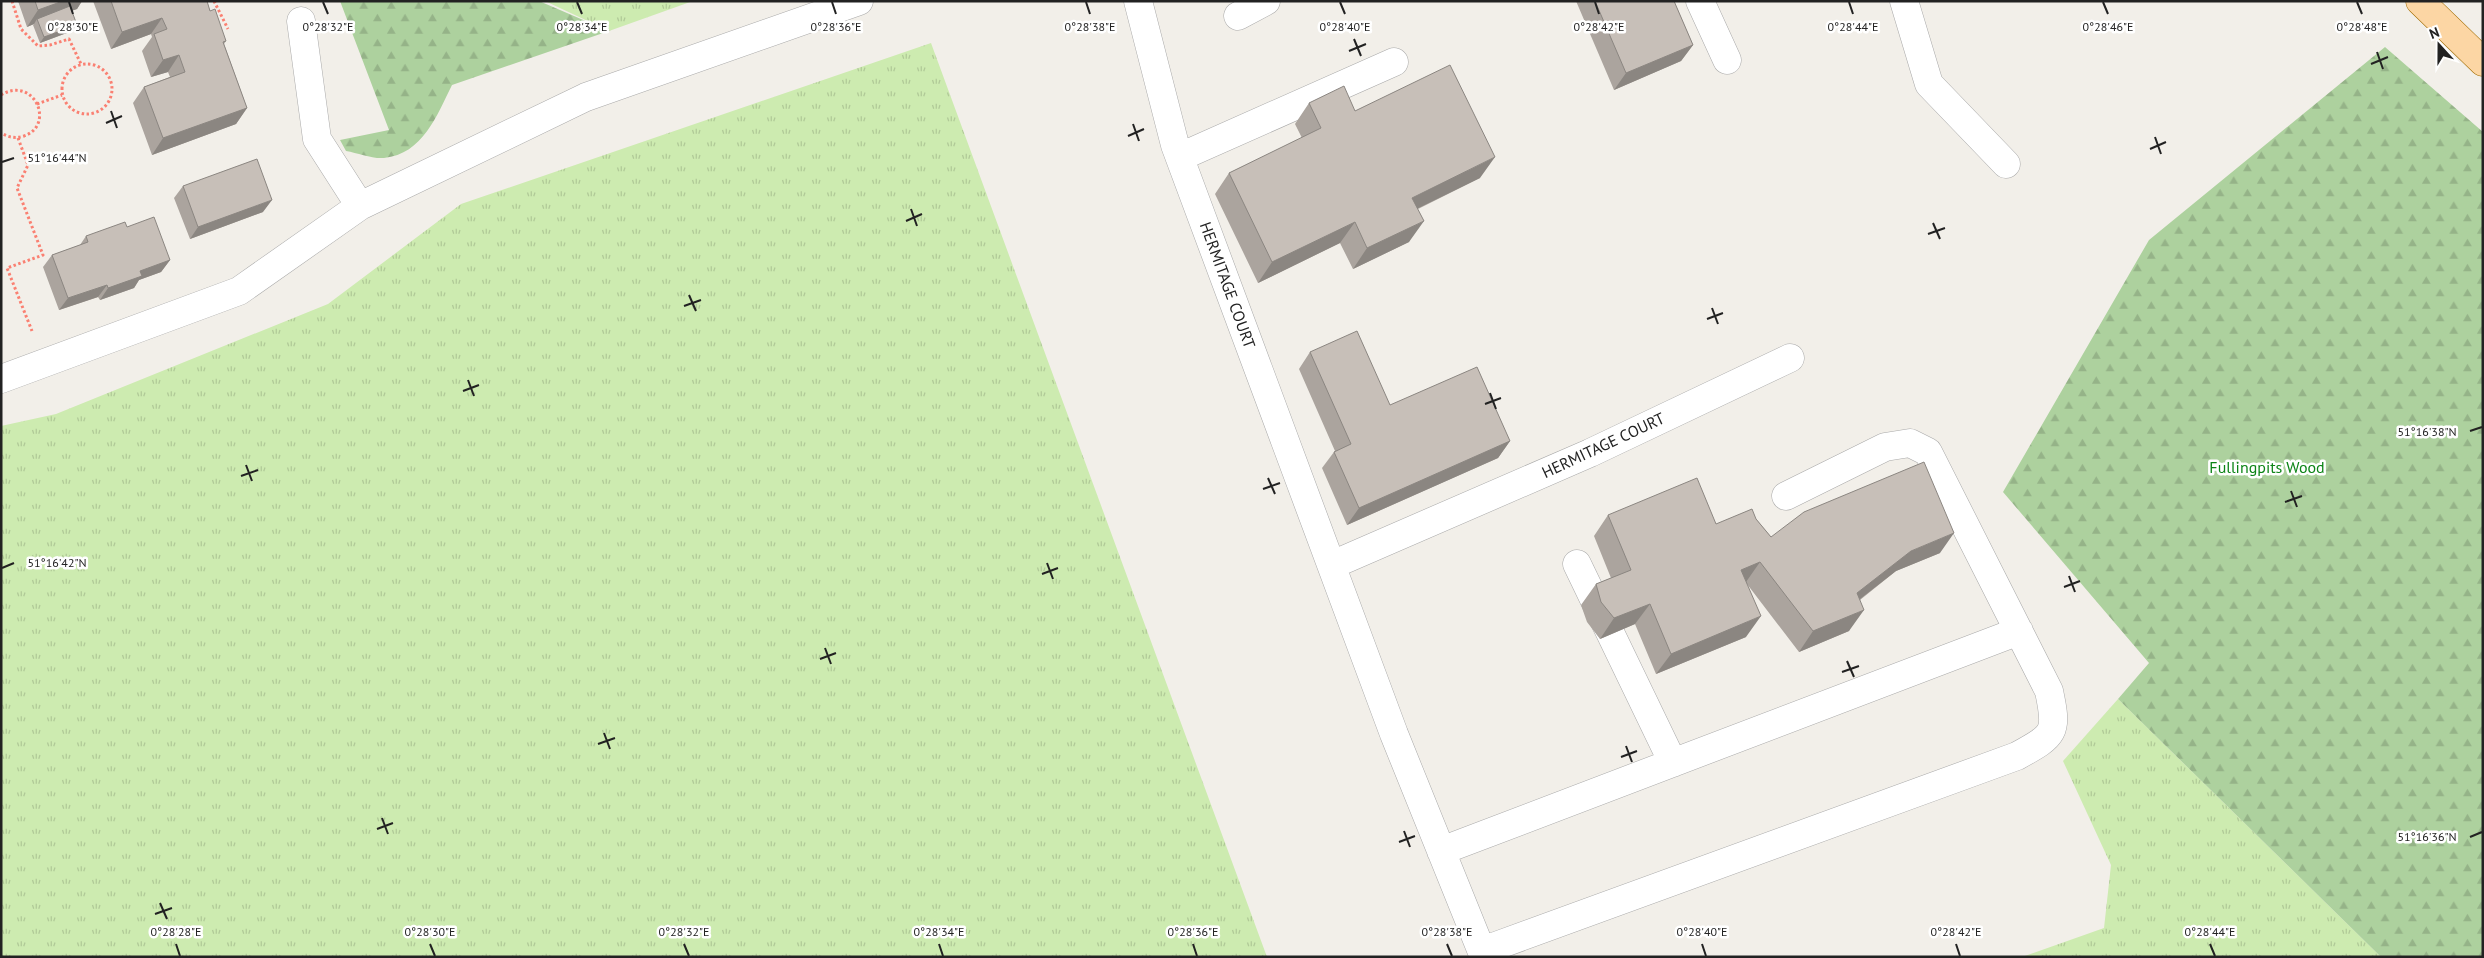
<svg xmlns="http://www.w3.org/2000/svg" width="2484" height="958" font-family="'PT Sans',sans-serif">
<defs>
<pattern id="grass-tufts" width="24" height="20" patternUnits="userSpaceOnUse" patternTransform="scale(1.25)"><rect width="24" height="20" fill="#cdebb0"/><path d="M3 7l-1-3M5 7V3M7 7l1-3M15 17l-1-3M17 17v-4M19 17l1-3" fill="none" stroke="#b0c997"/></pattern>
<pattern id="forest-firs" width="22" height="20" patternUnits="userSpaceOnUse" patternTransform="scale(1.25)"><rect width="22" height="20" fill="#add19e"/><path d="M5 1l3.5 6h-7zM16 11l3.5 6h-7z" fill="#95b388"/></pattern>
</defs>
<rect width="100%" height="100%" fill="#f2efe9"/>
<path fill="url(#grass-tufts)" d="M545 1H693L609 31Z
M931 43 1267 957H1V426L56 414 328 304 461 204Z
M2118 699 2381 957H2022L2104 928 2111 865 2063 761Z"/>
<path fill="url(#forest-firs)" d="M340 1H539L609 31 452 85C437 115 423 154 384 158 372 159 358 153 346 151L340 140 389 130Z
M2385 47 2483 132V957H2381L2118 699 2149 663 2003 492 2149 240Z"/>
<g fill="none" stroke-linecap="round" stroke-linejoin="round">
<defs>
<path id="minor" d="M1138 1 1175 145 1394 734 1484 957
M1700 1 1727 60
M1904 1 1929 84 2006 164
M1238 16 1266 1
M301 21 317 139 360 206
M1180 157 1394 62
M1 379 239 291 360 206 586 97 859 1
M1577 564 1673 763
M1332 565 1590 453 1790 358
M1441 851 2019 631
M1482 951 2017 756C2055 735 2058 733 2049 691L1928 452 1910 443 1885 447 1786 496"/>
<path id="major" d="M2420 1 2483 62"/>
</defs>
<use href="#minor" stroke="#a9a9a9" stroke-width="29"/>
<use href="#major" stroke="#a06b00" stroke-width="29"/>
<path stroke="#fa8072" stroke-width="3" stroke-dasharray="2.5 2.5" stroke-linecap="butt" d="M12 1 21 29 38 46 50 45 69 39 81 64
M214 1 228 29
M62 89a25 25 0 1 1 50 0a25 25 0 1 1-50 0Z
M1 95C34 75 56 125 24 136 15 139 8 137 1 133
M37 104 62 95
M18 138 28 165 17 188 43 255 7 268 32 331"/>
<use href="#minor" stroke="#fff" stroke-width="28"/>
<use href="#major" stroke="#fcd6a4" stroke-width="28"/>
</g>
<path fill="#aba49e" d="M18 1H82L77 9 71 11 72 31 40 43 33 25 34 24 27 27Z
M93 1H207L210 11 226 41 224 44 247 108 236 124 152 155 133 103 144 87 170 77 168 72 151 77 142 51 152 37 151 34 111 49Z
M1576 1H1674L1693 45 1681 61 1614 90Z
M1309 103 1355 111 1480 178 1418 209 1409 242 1353 269 1340 243 1258 283 1215 194 1229 173 1302 138 1295 124Z
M183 186 263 212 190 239 174 198Z
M127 227 170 260 161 272 139 280 134 288 100 300 98 297 59 310 43 267 52 255 80 245 86 236Z
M1310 352 1390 405 1510 441 1498 458 1347 525 1322 468 1334 452 1335 451 1299 369Z
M1608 515 1716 524 1756 519 1771 537 1940 553 1896 571 1860 600 1849 631 1799 652 1747 584 1746 637 1656 674 1635 624 1600 639 1587 622 1581 605 1596 584 1611 578 1594 536Z"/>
<path fill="#8b8681" d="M63 1H82L77 9 39 22 37 19 34 24 27 27 38 10Z
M162 18 151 34 111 49 122 32Z
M77 25 72 31 40 43 44 37Z
M1693 45 1681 61 1614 90 1626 73Z
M179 55 168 72 151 77 163 60Z
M247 108 236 124 152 155 163 138Z
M1495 157 1480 178 1398 218 1412 198Z
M272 200 263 212 190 239 198 227Z
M1424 221 1409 242 1353 269 1367 248Z
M1355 222 1340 243 1258 283 1272 262Z
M170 260 161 272 139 280 134 288 100 300 108 288 140 271Z
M107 285 98 297 59 310 68 298Z
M1510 441 1498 458 1347 525 1359 508Z
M1954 533 1940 553 1896 571 1842 613 1857 593 1911 551Z
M1760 562 1746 582 1741 570Z
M1650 604 1635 624 1600 639 1614 618Z
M1864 610 1849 631 1799 652 1813 631Z
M1761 616 1746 637 1656 674 1671 654Z"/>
<path fill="#c7bfb8" stroke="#8b8681" d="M35 1H63L38 10Z
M111 1H207L210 11 215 9 226 41 223 42 247 108 163 138 144 87 185 72 179 55 163 60 154 34 167 29 162 18 122 32Z
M1595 1H1674L1693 45 1626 73Z
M70 6 77 25 44 37 37 19Z
M1450 65 1495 157 1412 198 1424 221 1367 248 1355 222 1272 262 1229 173 1321 128 1309 103 1344 86 1355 111Z
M257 159 272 200 198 227 183 186Z
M154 217 170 260 140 271 142 276 108 288 107 285 68 298 52 255 88 242 86 236 125 222 127 227Z
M1357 331 1390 405 1477 367 1510 441 1359 508 1334 452 1351 444 1310 352Z
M1924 462 1954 533 1911 551 1857 593 1864 610 1813 631 1760 562 1741 570 1761 616 1671 654 1650 604 1614 618 1601 602 1596 584 1631 570 1608 515 1697 478 1716 524 1752 509 1756 519 1771 537 1804 512Z"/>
<path fill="none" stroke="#222" stroke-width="2" d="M69 2 73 14M323 2 328 14M577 2 582 14M832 2 836 14M1086 2 1090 14M1340 2 1345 14M1595 2 1599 14M1849 2 1853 14M2103 2 2108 14M2357 2 2362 14M1354 39 1361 56M1349 51 1366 44M2377 52 2383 69M2371 64 2388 57M111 111 117 128M106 123 122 116M1133 124 1139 141M1128 136 1144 129M2155 137 2161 154M2150 149 2166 142M2 162 14 158M911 209 917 226M906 221 922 214M1933 223 1940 239M1928 234 1945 228M689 295 696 311M684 306 701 300M1712 308 1718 324M1707 319 1723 313M468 380 474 396M463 391 479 385M1490 393 1496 409M1485 404 1501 398M2470 431 2482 427M246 465 252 481M241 476 258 470M1268 478 1275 494M1263 489 1280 483M2291 491 2297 507M2285 502 2302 496M1047 563 1053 579M2 568 14 563M1042 574 1058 568M2069 576 2075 592M2064 587 2080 581M825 648 831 664M820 659 836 653M1847 661 1854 677M1842 672 1859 666M604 733 610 749M598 744 615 738M1626 746 1632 762M1621 757 1637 751M382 818 388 834M377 829 393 823M1404 831 1410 847M2470 837 2482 832M1399 842 1415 836M160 903 167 919M155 914 172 908M176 944 180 956M430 944 435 956M684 944 689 956M939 944 943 956M1193 944 1197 956M1447 944 1452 956M1702 944 1706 956M1956 944 1960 956M2210 944 2215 956"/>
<g text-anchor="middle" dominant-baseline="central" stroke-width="5" stroke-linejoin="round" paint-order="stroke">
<g font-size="16" fill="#222" stroke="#fff">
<text transform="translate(1228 285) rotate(70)">HERMITAGE COURT</text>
<text transform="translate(1603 445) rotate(-25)">HERMITAGE COURT</text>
</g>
<g font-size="16" fill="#0c8416" stroke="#fff">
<text x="2267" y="467">Fullingpits Wood</text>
</g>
</g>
<g font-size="12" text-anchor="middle" fill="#222" stroke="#fff" stroke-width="5" stroke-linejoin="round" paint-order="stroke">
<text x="73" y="31">0°28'30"E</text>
<text x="328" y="31">0°28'32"E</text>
<text x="582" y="31">0°28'34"E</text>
<text x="836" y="31">0°28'36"E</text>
<text x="1090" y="31">0°28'38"E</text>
<text x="1345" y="31">0°28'40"E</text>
<text x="1599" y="31">0°28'42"E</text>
<text x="1853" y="31">0°28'44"E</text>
<text x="2108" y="31">0°28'46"E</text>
<text x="2362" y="31">0°28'48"E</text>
<text x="57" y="162">51°16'44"N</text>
<text x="2427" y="436">51°16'38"N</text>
<text x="57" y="567">51°16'42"N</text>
<text x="2427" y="841">51°16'36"N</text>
<text x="176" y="936">0°28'28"E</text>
<text x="430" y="936">0°28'30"E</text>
<text x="684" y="936">0°28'32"E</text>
<text x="939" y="936">0°28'34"E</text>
<text x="1193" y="936">0°28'36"E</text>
<text x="1447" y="936">0°28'38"E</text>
<text x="1702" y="936">0°28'40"E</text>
<text x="1956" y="936">0°28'42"E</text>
<text x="2210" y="936">0°28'44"E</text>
</g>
<rect width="2484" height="958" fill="none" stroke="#222222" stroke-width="5"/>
<g transform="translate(2439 45) rotate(339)" stroke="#ffffff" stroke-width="4" paint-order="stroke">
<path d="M0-4L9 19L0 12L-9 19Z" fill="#222222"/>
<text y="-8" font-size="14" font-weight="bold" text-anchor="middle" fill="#222222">N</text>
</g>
</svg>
